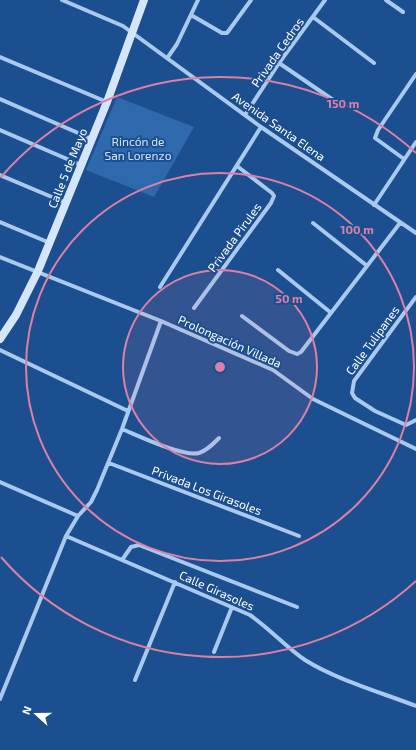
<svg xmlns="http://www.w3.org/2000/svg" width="416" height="750" font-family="'Exo 2',sans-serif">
<rect width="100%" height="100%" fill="#1b4f8f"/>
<path fill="#2e69ad" d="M117 97 194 127 154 197 86 170Z"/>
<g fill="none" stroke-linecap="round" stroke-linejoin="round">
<path stroke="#a9c9ee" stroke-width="4" d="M62 0 123 26 261 127 416 233
M386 0 403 12
M191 15 222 33H227L251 0
M313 17 374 63
M0 57 107 102
M168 57 177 44 198 0
M279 63 339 104
M0 99 92 139
M245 115 279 63 325 0
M0 130 81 165
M404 159 375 138 378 130 416 74
M0 175 66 203
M374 205 416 142
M0 222 50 243
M313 223 366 265
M0 257 161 321 273 370 313 399 416 449
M278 270 330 312
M160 287 261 127
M416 297 354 381 352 393 355 398 375 411 406 425 416 420
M194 308 271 203 274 196 272 193 237 166
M242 316 289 351 297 354 301 352 400 223
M0 350 128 411
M122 429C139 436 183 457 199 453 208 450 213 444 219 438
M109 463 299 536
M0 482 78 516
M66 536 250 615C270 629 286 647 305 660 337 680 380 692 416 706
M122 560 131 547 139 545 297 607
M214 652 232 607
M135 680 175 582
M0 699 66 536 78 516 91 502 97 490 122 429 161 321"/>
<path stroke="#d6e6fa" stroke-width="8" d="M0 339 16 315 38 271 107 102 144 0"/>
</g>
<circle cx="220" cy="367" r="97" fill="#dd80a5" fill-opacity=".12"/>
<g fill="none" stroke="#dd80a5" stroke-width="2">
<circle cx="220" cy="367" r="97"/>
<circle cx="220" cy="367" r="194"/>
<path d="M416 581A290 290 0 0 1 1 557M1 177A290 290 0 0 1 416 153"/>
</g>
<g text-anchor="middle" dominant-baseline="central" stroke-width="4" stroke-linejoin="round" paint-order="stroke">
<g font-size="12" fill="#fff" stroke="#1b4f8f">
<text transform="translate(277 52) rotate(-55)">Privada Cedros</text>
<text transform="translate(279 126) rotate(35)">Avenida Santa Elena</text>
<text transform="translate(67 168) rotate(-68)">Calle 5 de Mayo</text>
<text transform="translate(234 237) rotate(-54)">Privada Pirules</text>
<text transform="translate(372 340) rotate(-54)">Calle Tulipanes</text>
<text transform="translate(230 341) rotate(24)">Prolongación Villada</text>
<text transform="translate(207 490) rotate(21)">Privada Los Girasoles</text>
<text transform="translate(217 590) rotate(24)">Calle Girasoles</text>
</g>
<g font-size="12" fill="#cfe3fa" stroke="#1b4f8f">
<text x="138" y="141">Rincón de<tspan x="138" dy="14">San Lorenzo</tspan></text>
</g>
</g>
<circle cx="220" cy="367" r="6" fill="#dd80a5" stroke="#1b4f8f" stroke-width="2"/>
<g font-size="12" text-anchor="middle" font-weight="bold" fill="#dd80a5" stroke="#1b4f8f" stroke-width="4" stroke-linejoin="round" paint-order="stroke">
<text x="343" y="108">150 m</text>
<text x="357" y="234">100 m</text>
<text x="289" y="303">50 m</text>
</g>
<g transform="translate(36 714) rotate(291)" stroke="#1b4f8f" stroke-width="3" paint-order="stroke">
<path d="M0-3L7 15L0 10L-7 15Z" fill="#ffffff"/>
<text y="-6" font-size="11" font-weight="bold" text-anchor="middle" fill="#ffffff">N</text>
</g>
</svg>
